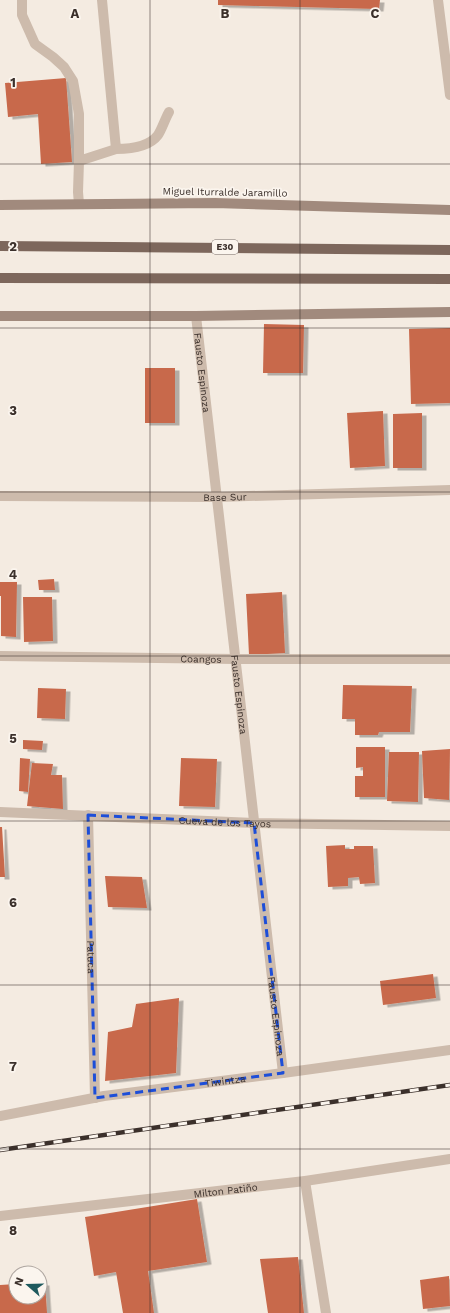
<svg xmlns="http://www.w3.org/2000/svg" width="450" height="1313" font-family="'Work Sans',sans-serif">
<defs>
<filter id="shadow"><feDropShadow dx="4.5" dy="2.5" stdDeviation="0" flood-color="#0004"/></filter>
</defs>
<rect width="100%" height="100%" fill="#f4ebe1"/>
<path fill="#c8694b" filter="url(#shadow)" d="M218 0H380L379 9 218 5Z
M66 78 72 162 41 164 38 114 8 117 5 83Z
M264 324 304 325 303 373H263Z
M450 328V403L411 404 409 329Z
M145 368H175V423H145Z
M383 411 385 466 350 468 347 413Z
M422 413V468H393V414Z
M54 579 55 590H39L38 580Z
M0 582H17L16 637 1 636V596H0Z
M282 592 285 653 249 655 246 594Z
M23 597H52L53 641 24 642Z
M343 685 412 686 410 732H379L378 735H355V719H342Z
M38 688 66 689 65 719 37 718Z
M23 740 43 741 42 750 23 749Z
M356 747H385V797H355V776H363V767L356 768Z
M450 749 449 800 424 798 422 751Z
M389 752H419L418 802 387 801Z
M20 758 30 759 28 792 19 791Z
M181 758 217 759 215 807 179 806Z
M32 763 53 764 51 775H62L63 809 27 806Z
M0 827H2L5 877H0Z
M345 845V849H354V846H373L375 883 360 884 359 877 348 878V886L328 887 326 846Z
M105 876 142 877 147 908 108 907Z
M433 974 436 998 383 1005 380 981Z
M179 998 176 1073 105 1081 108 1032 132 1027 136 1004Z
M197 1199 207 1262 148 1271 154 1313H123L116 1272 94 1276 85 1217Z
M298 1257 304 1313H268L260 1259Z
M449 1276 450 1306 423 1309 420 1280Z
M40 1283H45L47 1313H0V1285L16 1284V1297H40Z"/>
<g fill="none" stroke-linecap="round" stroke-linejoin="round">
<path stroke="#cdbbac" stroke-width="10" d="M22 0V15L35 44 53 57 64 67 73 81 79 114V161L78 192 79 204
M116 149C130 149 149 147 158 135 162 129 165 119 169 112
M79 161 116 149 102 0"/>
<g stroke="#cdbbac" stroke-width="10">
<path d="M438 0 450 95"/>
<path id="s1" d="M196 316 283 1073"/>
<path id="s2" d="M0 496 217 497 450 490"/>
<path id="s3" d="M0 656 236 659H450"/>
<path id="s4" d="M0 812 254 823 450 826"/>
<path id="s5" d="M88 815 95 1098"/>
<path id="s6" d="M0 1116 104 1096 283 1073 450 1050"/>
<path d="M305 1181 326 1313"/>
<path id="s7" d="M0 1216 305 1181 450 1159"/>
</g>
<path stroke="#a18a7d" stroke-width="10" d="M0 205 215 203 450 210
M0 316H196L450 312"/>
<path stroke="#7d675c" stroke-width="10" d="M0 246 450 250
M0 278 450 279"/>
<defs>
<path id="rail" d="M0 1150 450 1085"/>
</defs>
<use href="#rail" stroke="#3b302b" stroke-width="4.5"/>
<use href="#rail" stroke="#fbf5ee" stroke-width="3" stroke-dasharray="9" stroke-linecap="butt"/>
</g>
<path fill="none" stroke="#1d4ed8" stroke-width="3" stroke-dasharray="8 5" stroke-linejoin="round" d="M88 815 254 823 283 1073 95 1098Z"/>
<path fill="none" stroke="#3b302b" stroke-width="1" stroke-opacity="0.55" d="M150 0V1313M300 0V1313M0 164H450M0 328H450M0 492H450M0 656H450M0 821H450M0 985H450M0 1149H450"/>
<g text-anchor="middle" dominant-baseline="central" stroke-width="3.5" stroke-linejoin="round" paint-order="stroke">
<rect fill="#fbf5ee" stroke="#756b66" stroke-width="1" x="212" y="240" width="26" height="14" rx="3"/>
<g font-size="9" font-weight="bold" fill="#3b302b">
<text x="225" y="247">E30</text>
</g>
<g font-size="10" fill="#3b302b" stroke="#fbf5ee">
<text transform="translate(225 192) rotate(1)">Miguel Iturralde Jaramillo</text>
<text stroke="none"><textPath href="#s1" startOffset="57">Fausto Espinoza</textPath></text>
<text stroke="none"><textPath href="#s2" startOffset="225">Base Sur</textPath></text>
<text stroke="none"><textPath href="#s3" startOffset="201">Coangos</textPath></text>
<text stroke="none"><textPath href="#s1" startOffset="381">Fausto Espinoza</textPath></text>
<text stroke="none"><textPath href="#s4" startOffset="225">Cueva de los Tayos</textPath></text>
<text stroke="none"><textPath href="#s5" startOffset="142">Patuca</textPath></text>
<text stroke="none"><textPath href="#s1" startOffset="705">Fausto Espinoza</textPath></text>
<text stroke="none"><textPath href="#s6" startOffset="228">Tiwintza</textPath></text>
<text stroke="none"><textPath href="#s7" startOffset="227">Milton Patiño</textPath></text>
</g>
</g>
<g font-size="13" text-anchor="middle" font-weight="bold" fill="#3b302b" stroke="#fbf5ee" stroke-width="3.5" stroke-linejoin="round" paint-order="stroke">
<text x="75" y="18">A</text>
<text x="225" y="18">B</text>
<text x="375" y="18">C</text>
<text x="13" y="87">1</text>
<text x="13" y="251">2</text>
<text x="13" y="415">3</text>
<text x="13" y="579">4</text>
<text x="13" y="743">5</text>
<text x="13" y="907">6</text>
<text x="13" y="1071">7</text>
<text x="13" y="1235">8</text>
</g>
<g transform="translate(28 1285) rotate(290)"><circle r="19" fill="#fbf5ee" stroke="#aea6a0"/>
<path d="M0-3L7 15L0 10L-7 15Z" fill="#1f5a5e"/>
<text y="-6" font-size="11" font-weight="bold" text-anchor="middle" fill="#3b302b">N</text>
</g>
</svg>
